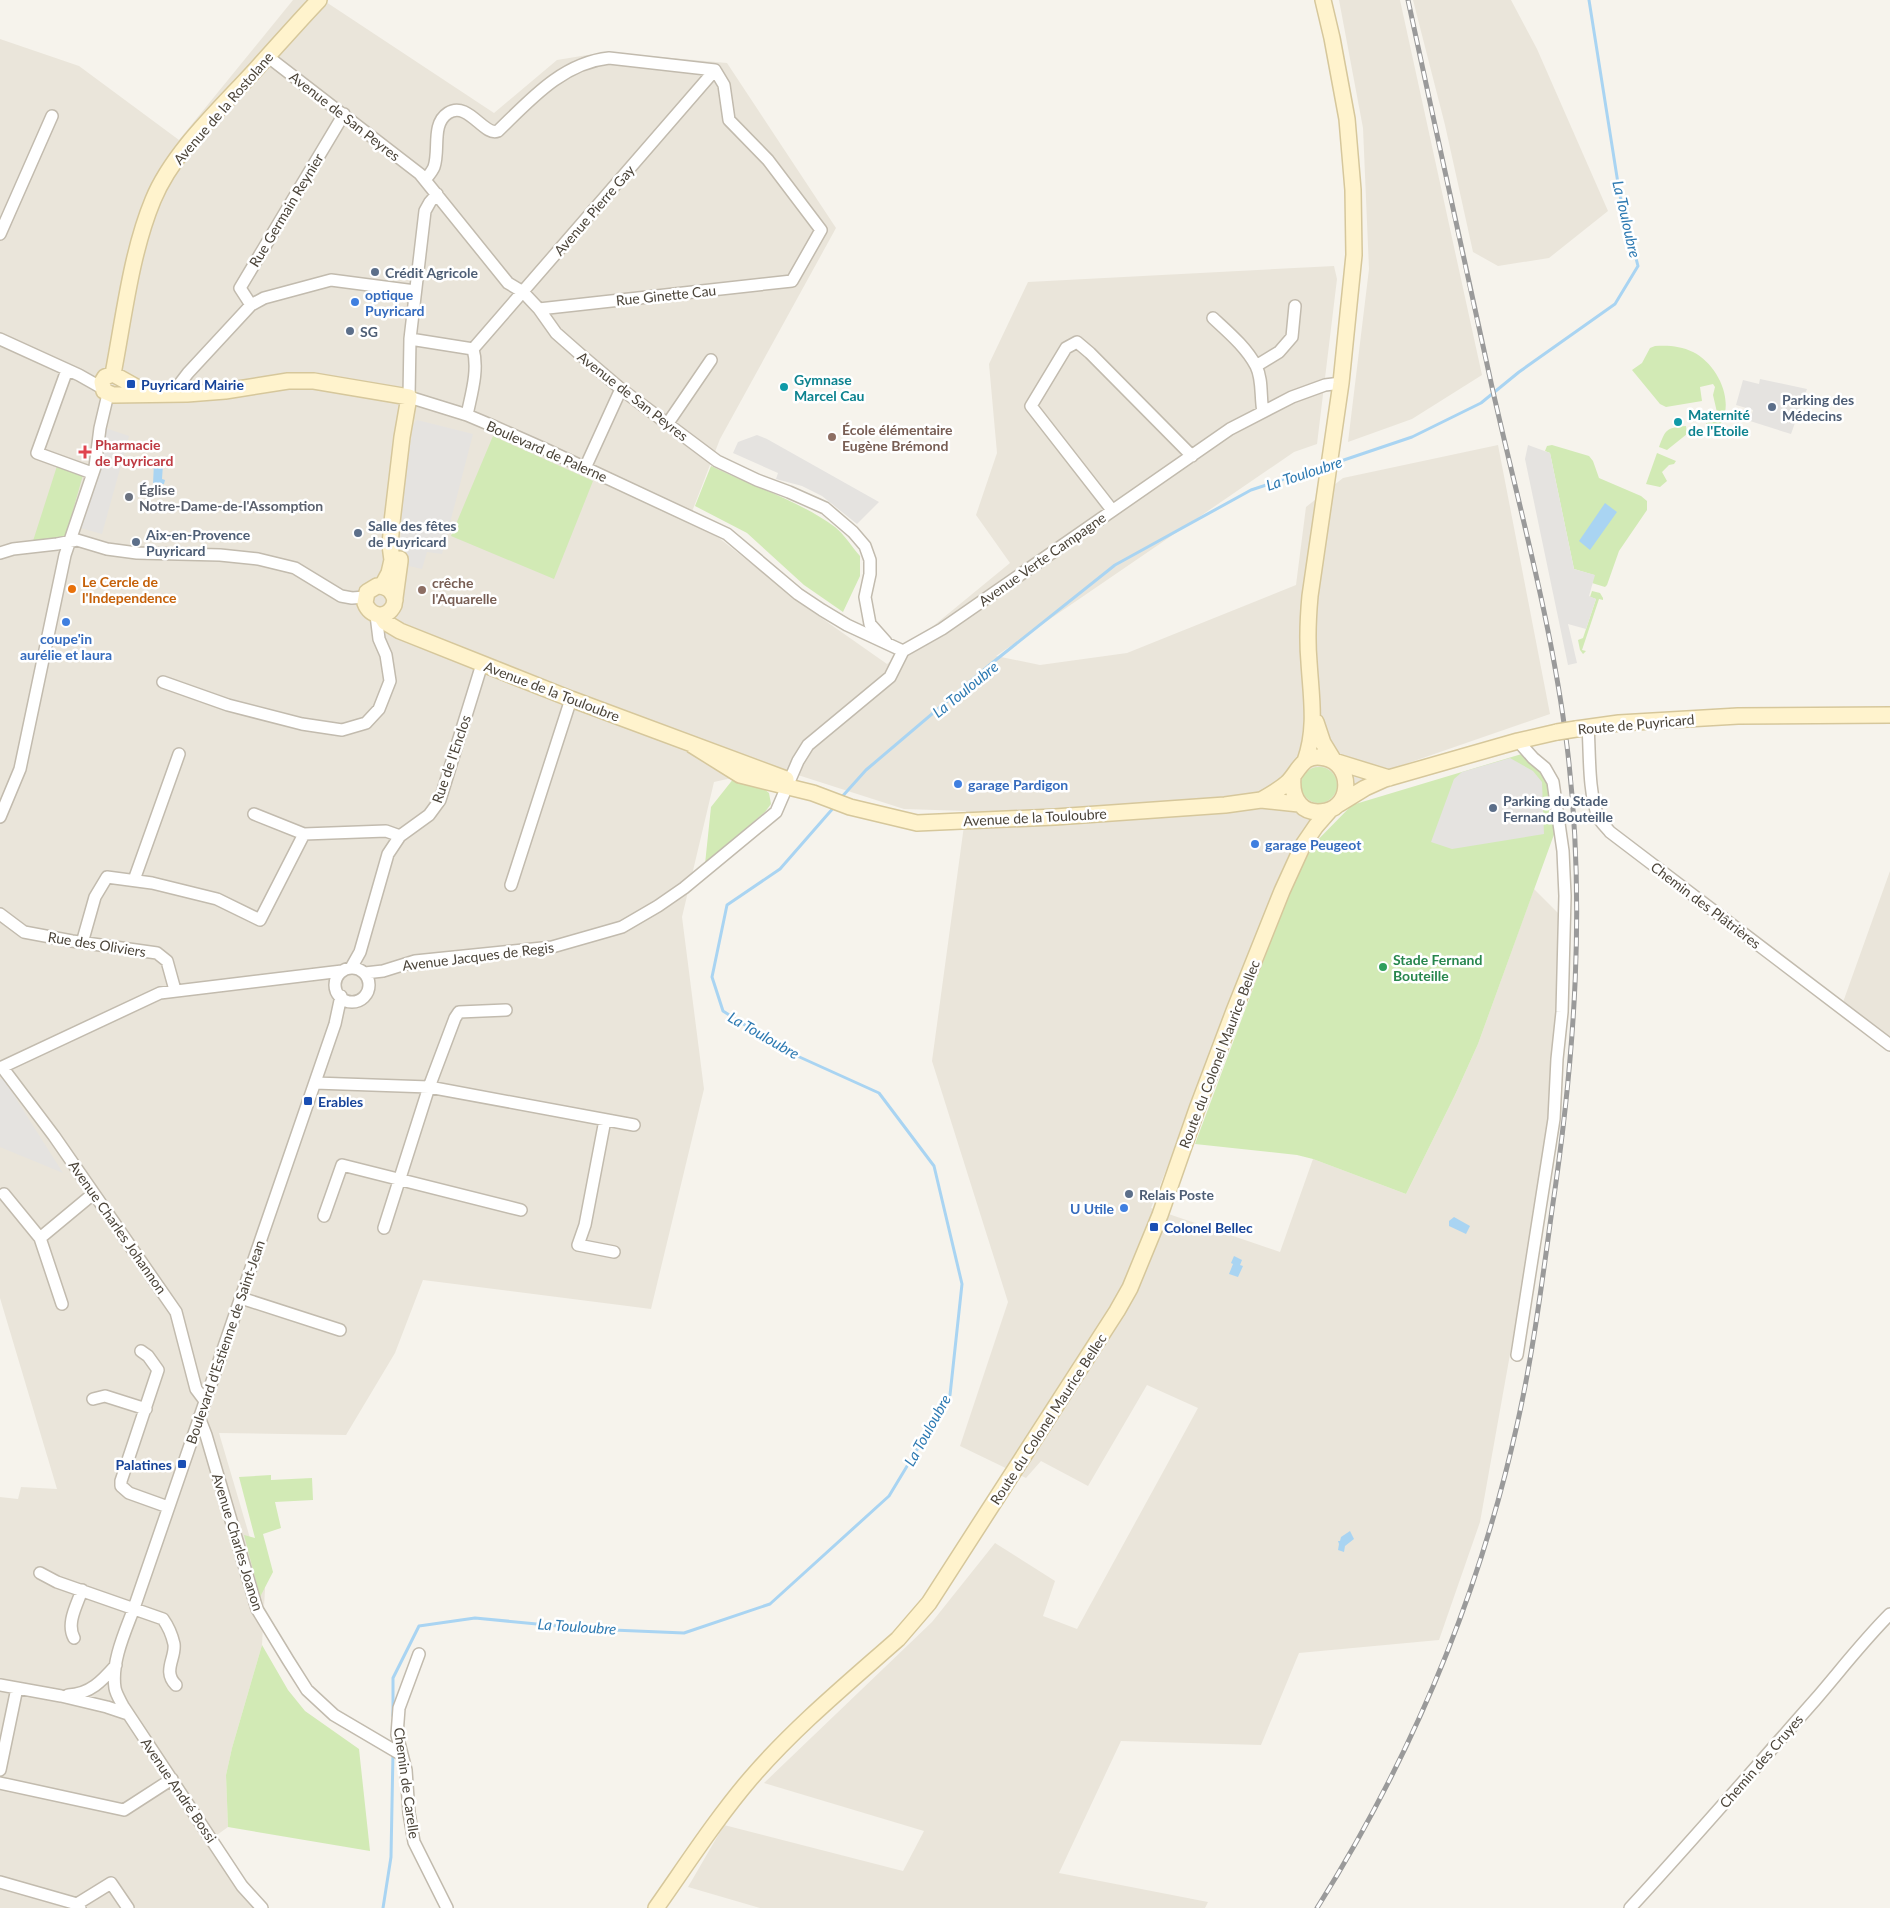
<svg xmlns="http://www.w3.org/2000/svg" width="1890" height="1908" font-family="Lato,sans-serif">
<rect width="100%" height="100%" fill="#f6f3ec"/>
<path fill="#eae5da" d="M293 0H323L494 113 557 60 606 52 727 63 836 228 720 439 688 522 719 538 810 610 887 664 1010 563 976 515 997 453 989 364 1028 282 1334 266 1337 279 1317 444 1294 452 996 656 1040 665 1127 653 1296 585 1306 507 1343 478 1498 445 1550 714 1388 770 1294 847 1151 1208 1280 1252 1313 1159 1406 1194 1455 1095 1478 1044 1534 889 1561 916 1550 1123 1541 1181 1480 1522 1439 1640 1299 1653 1261 1745 1121 1741 1059 1873 1208 1902 1205 1908H760L688 1887 724 1825 903 1871 924 1831 764 1783 932 1622 995 1543 1055 1581 1043 1616 1077 1629 1198 1408 1147 1385 1088 1486 1041 1461 1026 1478 960 1446 1008 1302 932 1061 966 811 904 809 776 768 714 782 682 917 704 1089 651 1309 423 1280 395 1353 346 1435 219 1433 265 1589 262 1645 232 1748 226 1775 228 1827 210 1840 255 1908H0V1497L18 1499 21 1487 57 1489 0 1298V39L79 66 179 140Z
M1339 0H1400L1482 375 1412 419 1348 442 1369 269 1363 128Z
M1413 0H1511L1537 49 1608 211 1549 258 1498 266 1473 252 1445 125Z
M1890 871V1038L1842 1005Z"/>
<path fill="#d2eab5" d="M1655 346C1668 345 1681 346 1693 352 1721 366 1740 412 1712 434L1707 430 1706 423 1719 421 1713 395 1715 387 1713 384 1700 387 1702 401 1666 407 1660 404 1632 370 1642 363 1650 348Z
M1686 426 1687 434 1667 450 1659 447C1666 428 1667 428 1686 426Z
M493 436 593 481 554 579 451 536Z
M1552 445 1589 456 1593 461 1599 478 1641 496 1647 501V510L1619 551 1607 585 1605 587 1592 583 1594 575 1574 569 1550 453 1545 451 1547 446Z
M1657 453 1676 461 1674 464 1669 465 1662 472 1667 481 1660 487 1646 484Z
M57 466 83 475 64 542 33 541Z
M711 466C752 486 798 500 835 527 844 534 852 547 860 556V576L843 612 804 585 747 533 695 506Z
M1592 591 1600 593 1603 598V600L1599 599 1582 650 1586 651 1583 654 1580 650 1578 640 1583 638 1596 599 1590 597Z
M1525 753 1547 777 1556 829 1478 1044 1455 1095 1406 1194 1313 1159 1297 1155 1195 1144 1303 855 1352 805Z
M1301 785a18 18 0 1 1 36 0a18 18 0 1 1-36 0Z
M734 778 763 788 769 793 771 804 765 812 705 864 711 807Z
M271 1475V1480L312 1478 313 1500 275 1502 281 1528 263 1534 273 1572 260 1597 244 1535 255 1538 239 1477Z
M262 1645 288 1690 305 1711 359 1749 370 1851 228 1827 226 1775 232 1748Z"/>
<path fill="#e5e3e0" d="M1760 379 1807 389 1791 434 1750 421 1753 410 1736 405 1743 380 1759 384Z
M417 420 473 434 442 554 427 552 422 569 405 565 401 537 403 499 413 425Z
M102 427 129 436 102 534 77 527Z
M757 435 767 439 879 502 857 524 822 496 802 486 776 479 778 473 733 453 738 442Z
M1528 445 1550 453 1574 569 1595 575 1589 596 1596 599 1586 629 1568 624 1577 663 1568 665 1525 459Z
M1510 758 1533 771 1542 782 1544 834 1452 849 1431 842 1454 779 1462 772Z
M3 1078 63 1173 0 1147V1079Z"/>
<path fill="#a9d4f2" d="M154 463 163 464 162 479 165 480 164 484H153Z
M1605 503 1617 512 1590 550 1579 541Z
M1454 1217 1470 1226 1466 1234 1449 1226V1221Z
M1234 1256 1242 1260 1240 1265 1243 1266 1238 1277 1229 1274 1233 1264 1231 1263Z
M1350 1531 1354 1539 1345 1546 1344 1552 1338 1550 1339 1544 1338 1541H1340L1341 1537Z"/>
<g fill="none" stroke-linecap="round" stroke-linejoin="round">
<path stroke="#a9d4f2" stroke-width="3" d="M1335 463 1412 437 1481 403 1519 372 1615 304 1638 266 1620 196 1589 0
M840 799 866 770 992 663 1115 565 1251 490 1324 466
M393 1716V1678L419 1626 475 1618 589 1629 684 1633 770 1604 889 1496 950 1395 962 1284 934 1166 879 1093 784 1050 723 1011 712 977 727 905 780 869 835 806
M383 1908 391 1857 393 1752"/>
<defs>
<path id="street" d="M267 56 420 174 508 283 523 292 539 309 556 333 581 355 621 389 717 461 757 480 789 492 825 508 853 532 865 546 870 560V574L865 597 870 624 886 642
M425 180C428 176 432 172 434 167 440 150 431 124 448 113 468 100 484 137 498 131 530 100 562 63 609 58L715 70
M437 194 430 202 425 211 410 339 409 397 467 415 493 426 547 450 727 534 798 594 822 610 847 625 903 651
M0 234 52 116
M251 305 240 288 344 114
M539 309 792 281 821 230 768 160 729 120 724 85 715 70
M1213 318C1228 332 1246 347 1256 366 1263 380 1260 397 1263 412
M0 339 79 375 102 388
M410 339 473 349
M473 349 715 70
M1256 366 1279 352 1292 337 1295 306
M67 370 37 453 92 473
M172 394 188 373 251 305 264 298 331 280 415 291
M467 415C471 395 479 370 473 349
M668 423 711 360
M585 468 621 389
M1112 510 1031 406 1066 348 1077 342 1090 353 1192 456
M0 553 13 549 57 544 77 540 107 549 137 553 220 555 258 559 295 568 341 596 352 598 365 597
M163 682 228 705 302 724 342 730 366 723 379 709 390 681 386 655 379 639 376 615
M1588 727C1590 754 1588 791 1598 816 1600 822 1606 827 1610 832L1890 1045
M254 814 304 834 386 831 400 836
M0 817 20 769 65 555 95 467 100 428 108 394
M134 880 179 754
M511 885 571 699
M0 914 24 932 72 941 157 953 167 961 175 990
M82 943 95 897 107 877 152 883 217 899 260 920 304 834
M351 968 360 952 388 854 400 836 429 815 440 800 482 664
M335 985a17 17 0 1 1 34 0a17 17 0 1 1-34 0Z
M365 973 383 971 415 961 552 947 622 927 658 906 684 888 776 812 798 761 808 745 890 677 903 651 942 629 1230 429 1292 397 1325 385 1341 383
M2 1067 54 1136 176 1312 196 1389 205 1401
M0 1068 160 993 342 971
M315 1083 429 1087 634 1125
M605 1120 585 1225 578 1245 614 1252
M4 1194 40 1238 62 1304
M324 1216 342 1165 521 1210
M384 1228 429 1087 455 1018 459 1012 506 1010
M40 1238 93 1194
M241 1298 340 1330
M141 1351 148 1356 158 1370 121 1481V1486L129 1493 168 1507
M1517 1355 1554 1119 1557 1059 1562 1012 1565 896 1563 851 1553 782 1545 768 1533 758 1518 741
M93 1399 105 1396 146 1409
M199 1417 206 1435 257 1609 288 1660 307 1690 334 1715 402 1755
M40 1573 57 1582 163 1619C168 1626 172 1635 174 1644 176 1658 162 1671 176 1685
M74 1638C66 1623 77 1605 82 1590
M419 1654 399 1708 397 1735 406 1770 409 1813 414 1842 447 1908
M0 1685 61 1696 107 1707 128 1714
M68 1695C90 1694 102 1681 116 1665
M0 1770 17 1688
M0 1783 124 1810 172 1779
M0 1882 77 1904 80 1908
M77 1904 111 1883 128 1908
M262 1908 242 1886 123 1706C120 1700 116 1694 115 1688 111 1662 125 1632 134 1608L335 1024 341 996
M1630 1908C1693 1840 1753 1770 1815 1700 1840 1671 1863 1641 1890 1614"/>
<path id="secondary" d="M113 374C124 317 131 253 153 200 173 151 222 107 258 67 278 45 298 22 319 0
M149 394 113 374 105 377 102 382 104 391 113 395 187 394 225 391 288 381H314L409 397 402 437 392 522 390 545 392 560 389 573 382 586
M395 600C392 590 387 586 377 586L367 592 365 603C370 617 387 620 394 605L400 561V559
M381 616 385 622 400 631 571 699 786 779
M1316 722 1323 743 1334 761
M1576 729 1619 723 1738 716 1890 715
M692 745 740 775 813 793 850 807 917 823 1055 817 1225 805 1261 800 1299 804
M1305 761C1317 728 1311 696 1309 662 1307 640 1308 618 1310 596L1341 383 1354 255 1353 190 1347 119 1332 38 1323 0
M1334 761 1389 778
M1261 800C1270 795 1279 790 1287 783 1299 772 1302 752 1325 758 1352 764 1353 805 1326 811 1302 816 1291 799 1293 777
M1339 804 1365 788 1385 779 1518 741 1557 732
M656 1908C687 1864 716 1819 751 1778 795 1727 847 1684 898 1639L929 1603 1117 1311 1130 1288 1160 1215 1197 1109 1234 1011 1282 891 1303 845 1316 826 1330 810"/>
</defs>
<use href="#street" stroke="#c2bbae" stroke-width="14"/>
<use href="#secondary" stroke="#d6c79b" stroke-width="18"/>
<use href="#street" stroke="#fff" stroke-width="11"/>
<use href="#secondary" stroke="#fff3cd" stroke-width="15"/>
<defs>
<path id="rail" d="M1317 1908C1410 1760 1479 1596 1517 1425 1533 1354 1542 1282 1552 1210 1575 1056 1586 901 1567 746 1552 624 1519 507 1492 387 1463 258 1436 129 1408 0"/>
</defs>
<use href="#rail" stroke="#9a9a9a" stroke-width="5"/>
<use href="#rail" stroke="#fff" stroke-width="3" stroke-dasharray="9" stroke-linecap="butt"/>
<defs>
<path id="secondary-bridge" d="M1557 732 1576 729"/>
</defs>
<use href="#secondary-bridge" stroke="#d6c79b" stroke-width="18" stroke-linecap="butt"/>
<use href="#secondary-bridge" stroke="#fff3cd" stroke-width="15"/>
</g>
<g fill="#5c6f8a" stroke="#fff" stroke-width="2">
<circle cx="375" cy="272" r="5"/>
<circle cx="350" cy="331" r="5"/>
<circle cx="1772" cy="407" r="5"/>
<circle cx="358" cy="533" r="5"/>
<circle cx="136" cy="542" r="5"/>
<circle cx="1493" cy="808" r="5"/>
<circle cx="1129" cy="1194" r="5"/>
</g>
<g fill="#3f7fe0" stroke="#fff" stroke-width="2">
<circle cx="355" cy="302" r="5"/>
<circle cx="66" cy="622" r="5"/>
<circle cx="958" cy="784" r="5"/>
<circle cx="1255" cy="844" r="5"/>
<circle cx="1124" cy="1208" r="5"/>
</g>
<g fill="#1a4fb4" stroke="#fff" stroke-width="2">
<rect x="126" y="379" width="10" height="10" rx="2.5"/>
<rect x="303" y="1096" width="10" height="10" rx="2.5"/>
<rect x="1149" y="1222" width="10" height="10" rx="2.5"/>
<rect x="177" y="1459" width="10" height="10" rx="2.5"/>
</g>
<g fill="#0f9aa8" stroke="#fff" stroke-width="2">
<circle cx="784" cy="387" r="5"/>
<circle cx="1678" cy="422" r="5"/>
</g>
<g fill="#8d6e63" stroke="#fff" stroke-width="2">
<circle cx="832" cy="437" r="5"/>
<circle cx="422" cy="590" r="5"/>
</g>
<path fill="#e0444e" stroke="#fff" stroke-width="2" d="M82.5 444.5h5v5h5v5h-5v5h-5v-5h-5v-5h5z"/>
<circle fill="#6b7280" stroke="#fff" stroke-width="2" cx="129" cy="497" r="5"/>
<circle fill="#e8710a" stroke="#fff" stroke-width="2" cx="72" cy="589" r="5"/>
<circle fill="#2e9e5b" stroke="#fff" stroke-width="2" cx="1383" cy="967" r="5"/>
<g text-anchor="middle" dominant-baseline="central" stroke-width="5" stroke-linejoin="round" paint-order="stroke">
<g font-size="14" fill="#4b4439" stroke="#fff">
<text transform="translate(223 108) rotate(-49)">Avenue de la Rostolane</text>
<text transform="translate(345 116) rotate(38)">Avenue de San Peyres</text>
<text transform="translate(286 210) rotate(-59)">Rue Germain Reynier</text>
<text transform="translate(594 210) rotate(-49)">Avenue Pierre Gay</text>
<text transform="translate(666 295) rotate(-6)">Rue Ginette Cau</text>
<text transform="translate(633 396) rotate(38)">Avenue de San Peyres</text>
<text transform="translate(547 451) rotate(24)">Boulevard de Palerne</text>
<text transform="translate(1042 559) rotate(-35)">Avenue Verte Campagne</text>
<text transform="translate(552 691) rotate(21)">Avenue de la Touloubre</text>
<text transform="translate(1636 724) rotate(-5)">Route de Puyricard</text>
<text transform="translate(451 759) rotate(-71)">Rue de l'Enclos</text>
<text transform="translate(1035 817) rotate(-3)">Avenue de la Touloubre</text>
<text transform="translate(1706 905) rotate(37)">Chemin des Plâtrières</text>
<text transform="translate(97 944) rotate(9)">Rue des Oliviers</text>
<text transform="translate(478 956) rotate(-7)">Avenue Jacques de Regis</text>
<text transform="translate(1219 1054) rotate(-69)">Route du Colonel Maurice Bellec</text>
<text transform="translate(118 1227) rotate(55)">Avenue Charles Johannon</text>
<text transform="translate(225 1342) rotate(-71)">Boulevard d'Estienne de Saint-Jean</text>
<text transform="translate(1048 1419) rotate(-57)">Route du Colonel Maurice Bellec</text>
<text transform="translate(238 1542) rotate(73)">Avenue Charles Joanon</text>
<text transform="translate(1761 1761) rotate(-49)">Chemin des Cruyes</text>
<text transform="translate(407 1783) rotate(82)">Chemin de Carelle</text>
<text transform="translate(179 1790) rotate(56)">Avenue André Bossi</text>
</g>
<g font-size="14" font-weight="bold" fill="#4e5e75" stroke="#fff" text-anchor="start">
<text x="385" y="272">Crédit Agricole</text>
<text x="360" y="331">SG</text>
<text x="1782" y="399">Parking des<tspan x="1782" dy="16">Médecins</tspan></text>
<text x="368" y="525">Salle des fêtes<tspan x="368" dy="16">de Puyricard</tspan></text>
<text x="146" y="534">Aix-en-Provence<tspan x="146" dy="16">Puyricard</tspan></text>
<text x="1503" y="800">Parking du Stade<tspan x="1503" dy="16">Fernand Bouteille</tspan></text>
<text x="1139" y="1194">Relais Poste</text>
</g>
<g font-size="14" font-weight="bold" fill="#366cbe" stroke="#fff" text-anchor="start">
<text x="365" y="294">optique<tspan x="365" dy="16">Puyricard</tspan></text>
<text x="66" y="638" text-anchor="middle">coupe'in<tspan x="66" dy="16">aurélie et laura</tspan></text>
<text x="968" y="784">garage Pardigon</text>
<text x="1265" y="844">garage Peugeot</text>
<text x="1114" y="1208" text-anchor="end">U Utile</text>
</g>
<g font-size="14" font-weight="bold" fill="#0d838f" stroke="#fff" text-anchor="start">
<text x="794" y="379">Gymnase<tspan x="794" dy="16">Marcel Cau</tspan></text>
<text x="1688" y="414">Maternité<tspan x="1688" dy="16">de l'Etoile</tspan></text>
</g>
<g font-size="14" font-weight="bold" fill="#164399" stroke="#fff" text-anchor="start">
<text x="141" y="384">Puyricard Mairie</text>
<text x="318" y="1101">Erables</text>
<text x="1164" y="1227">Colonel Bellec</text>
<text x="172" y="1464" text-anchor="end">Palatines</text>
</g>
<g font-size="14" font-weight="bold" fill="#785e54" stroke="#fff" text-anchor="start">
<text x="842" y="429">École élémentaire<tspan x="842" dy="16">Eugène Brémond</tspan></text>
<text x="432" y="582">crêche<tspan x="432" dy="16">l'Aquarelle</tspan></text>
</g>
<g font-size="14" font-weight="bold" fill="#be3a42" stroke="#fff" text-anchor="start">
<text x="95" y="444">Pharmacie<tspan x="95" dy="16">de Puyricard</tspan></text>
</g>
<g font-size="14" font-weight="bold" fill="#5b616d" stroke="#fff" text-anchor="start">
<text x="139" y="489">Église<tspan x="139" dy="16">Notre-Dame-de-l'Assomption</tspan></text>
</g>
<g font-size="14" font-weight="bold" fill="#c56008" stroke="#fff" text-anchor="start">
<text x="82" y="581">Le Cercle de<tspan x="82" dy="16">l'Independence</tspan></text>
</g>
<g font-size="14" font-weight="bold" fill="#27864d" stroke="#fff" text-anchor="start">
<text x="1393" y="959">Stade Fernand<tspan x="1393" dy="16">Bouteille</tspan></text>
</g>
<g font-size="15" font-style="italic" fill="#2e7ab2" stroke="#fff">
<text transform="translate(1627 219) rotate(77)">La Touloubre</text>
<text transform="translate(1304 473) rotate(-18)">La Touloubre</text>
<text transform="translate(965 689) rotate(-39)">La Touloubre</text>
<text transform="translate(764 1035) rotate(30)">La Touloubre</text>
<text transform="translate(927 1430) rotate(-61)">La Touloubre</text>
<text transform="translate(577 1626) rotate(4)">La Touloubre</text>
</g>
</g>
</svg>
